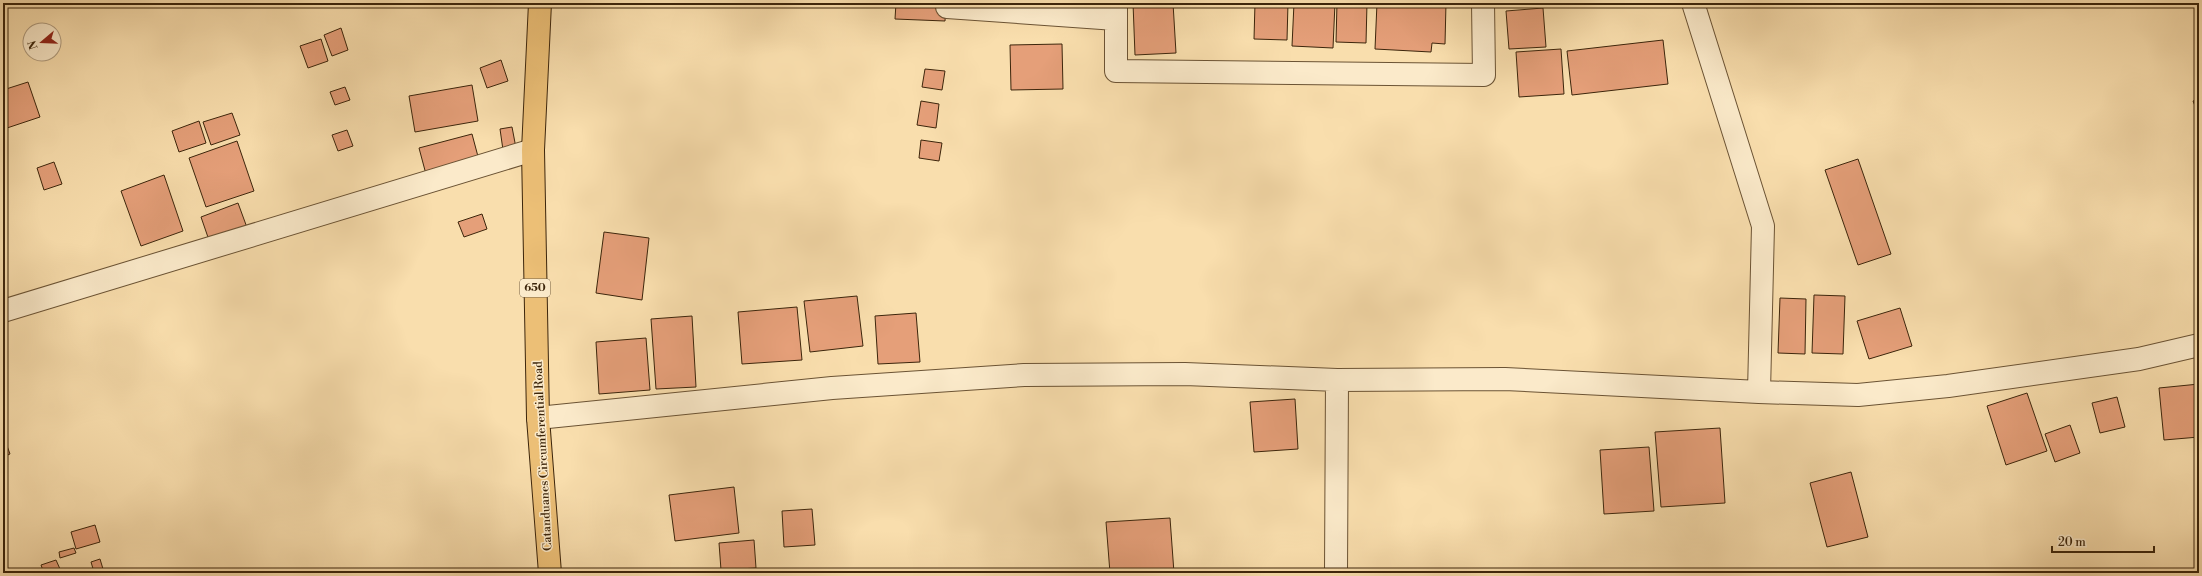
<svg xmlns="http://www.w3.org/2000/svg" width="2202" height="576" font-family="'Libre Bodoni',serif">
<rect width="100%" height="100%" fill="#f9dead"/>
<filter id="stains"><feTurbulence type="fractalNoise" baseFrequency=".005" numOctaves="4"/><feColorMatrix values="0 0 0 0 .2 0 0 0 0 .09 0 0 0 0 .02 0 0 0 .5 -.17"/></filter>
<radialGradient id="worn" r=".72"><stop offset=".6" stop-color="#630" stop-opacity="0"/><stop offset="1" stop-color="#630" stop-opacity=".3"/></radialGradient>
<path fill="#e59f79" stroke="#3c250b" d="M896 3H946L945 21 895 19Z
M1133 3H1173L1176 53 1135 55Z
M1255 3H1288L1287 40 1254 39Z
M1294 3H1335L1333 48 1292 46Z
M1337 3H1367L1366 43 1336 42Z
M1377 3H1446L1445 44 1432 43 1431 52 1375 49Z
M1543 8 1546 47 1509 49 1506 11Z
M341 28 348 50 332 56 324 35Z
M321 39 328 61 308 68 300 46Z
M1663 40 1668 84 1572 95 1567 51Z
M1062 44 1063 89 1011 90 1010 45Z
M1561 49 1564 94 1519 97 1516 52Z
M501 60 508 81 487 88 480 68Z
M925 69 945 71 942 90 922 87Z
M28 82 40 117 7 128 3 114V90Z
M472 85 478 121 415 132 409 96Z
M345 87 350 100 335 105 330 92Z
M2199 99V116L2193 101Z
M921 101 939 104 936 128 917 125Z
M232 113 240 135 211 145 203 122Z
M199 121 206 143 179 152 172 131Z
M512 127 516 148 503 150 500 129Z
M347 130 353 146 338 151 332 135Z
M472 134 480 164 427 178 419 148Z
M921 140 942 143 939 161 919 158Z
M237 141 254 191 206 207 189 158Z
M1858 159 1891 254 1858 265 1825 170Z
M54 162 62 184 44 190 37 168Z
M164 175 183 231 141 246 121 191Z
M238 203 249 233 211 246 201 217Z
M482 214 487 229 464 237 458 222Z
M604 232 649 238 642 300 596 293Z
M1814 295 1845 296 1843 354 1812 353Z
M857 296 863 346 810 352 804 301Z
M1780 298 1806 299 1805 354 1778 353Z
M797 307 802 360 742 364 738 312Z
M1900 308 1912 346 1869 359 1857 321Z
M916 313 920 362 878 364 875 316Z
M692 316 696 387 656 389 651 319Z
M646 338 650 390 599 394 596 342Z
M2199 384V437L2164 440 2159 388Z
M2027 393 2047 451 2006 465 1987 406Z
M2117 397 2125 427 2100 433 2092 403Z
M1295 399 1298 449 1254 452 1250 402Z
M2070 425 2080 453 2055 462 2045 434Z
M1720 428 1725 503 1661 507 1655 432Z
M3 435 10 454 3 457Z
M1649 447 1654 511 1604 514 1600 450Z
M1851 472 1868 537 1827 547 1810 483Z
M734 487 739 533 675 541 669 495Z
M812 509 815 545 784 547 782 511Z
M1170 518 1174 573H1110L1106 522Z
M95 525 100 542 76 549 71 532Z
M754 540 756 568 721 570 719 543Z
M74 548 76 553 60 558 59 552Z
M100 559 103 569 94 572 91 562Z
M56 560 60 569 44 573 41 565Z"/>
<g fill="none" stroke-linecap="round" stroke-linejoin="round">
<defs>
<path id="minor" d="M947 3V7L1116 19
M1116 3V71L1484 75 1483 3
M1693 3 1763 226 1759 392
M3 311 533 150
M538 418 832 388 1024 375 1185 374 1337 380 1505 379 1759 392 1858 395 1948 386 2139 359 2199 345
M1336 573 1337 380"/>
<path id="major" d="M540 3 533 150 538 418 550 573"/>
</defs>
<use href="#minor" stroke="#6b5334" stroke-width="24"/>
<use href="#major" stroke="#3c250b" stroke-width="24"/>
<use href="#minor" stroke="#fbeaca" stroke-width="22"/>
<use href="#major" stroke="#ecbf76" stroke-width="22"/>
</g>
<g text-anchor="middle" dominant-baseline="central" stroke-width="3" stroke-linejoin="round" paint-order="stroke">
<rect fill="#fbeaca" stroke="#756044" stroke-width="1" x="520" y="279" width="30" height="18" rx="3"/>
<g font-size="11" font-weight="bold" fill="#3c250b">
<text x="535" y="288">650</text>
</g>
<g font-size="12" fill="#3c250b" stroke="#fbeaca">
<text transform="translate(543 456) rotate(-93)">Catanduanes Circumferential Road</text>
</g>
</g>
<rect width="2202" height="576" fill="none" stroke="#f9dead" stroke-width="16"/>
<rect x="4" y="4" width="2194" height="568" fill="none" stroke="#3c250b" stroke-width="2"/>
<rect x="8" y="8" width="2186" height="560" fill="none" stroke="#3c250b"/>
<g transform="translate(42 42) rotate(251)"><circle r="19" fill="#fbeaca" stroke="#af9b7e"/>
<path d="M0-3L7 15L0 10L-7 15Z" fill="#8f2418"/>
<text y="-6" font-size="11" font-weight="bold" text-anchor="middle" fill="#3c250b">N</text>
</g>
<path d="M2052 546v6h102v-6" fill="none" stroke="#3c250b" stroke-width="2"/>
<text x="2058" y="546" font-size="12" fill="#3c250b" stroke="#fbeaca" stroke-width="3" paint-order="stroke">20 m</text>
<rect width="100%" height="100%" filter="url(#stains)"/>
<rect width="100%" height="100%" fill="url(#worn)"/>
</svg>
